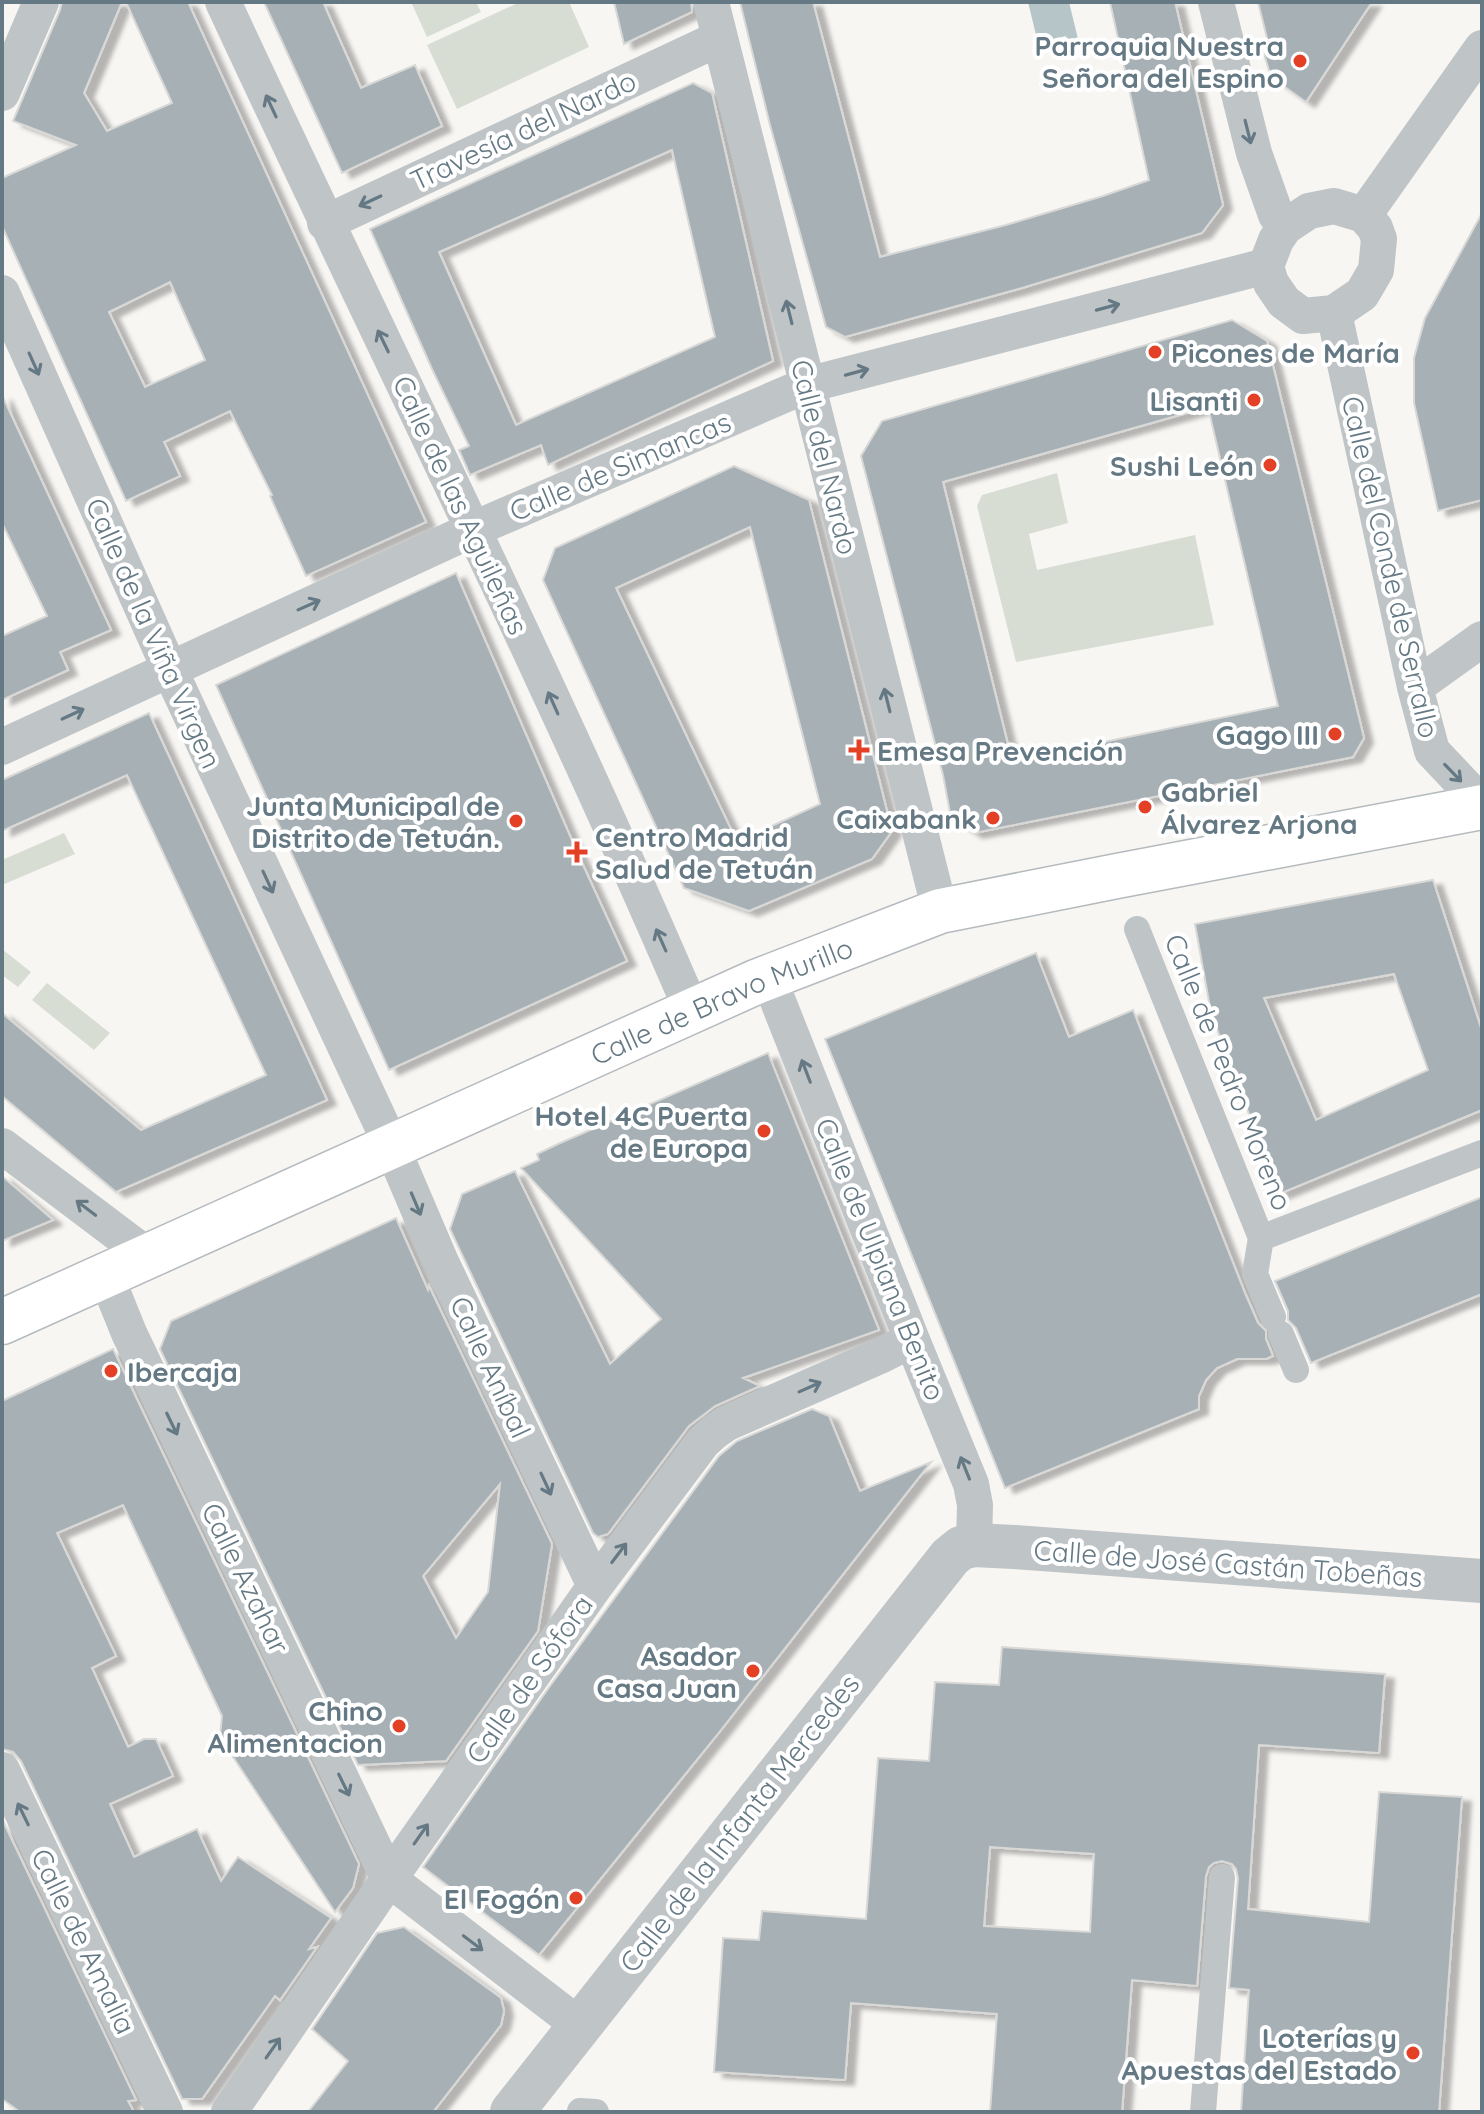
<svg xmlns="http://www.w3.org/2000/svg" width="1484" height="2114" font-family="Quicksand,sans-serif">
<defs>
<filter id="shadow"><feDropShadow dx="9" dy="5" stdDeviation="2" flood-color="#0004"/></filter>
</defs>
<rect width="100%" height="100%" fill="#f7f6f3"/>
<path fill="#d8ddd4" d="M411 2H476L481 12 427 37Z
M520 2H569L589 47 457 109 427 45Z
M1057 473 1068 523 1029 534 1037 570 1195 535 1214 625 1016 662 977 506 982 495Z
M64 833 75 854 2 885V860Z
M2 949 31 972 18 987 2 975Z
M47 983 110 1033 94 1050 32 1000Z"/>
<path fill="#b6c5c7" d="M1028 2H1069L1078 39 1067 42 1066 36 1038 43Z"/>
<path fill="#a6b0b5" stroke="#d8d8d6" stroke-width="2" fill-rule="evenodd" filter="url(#shadow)" d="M62 2H122L84 93 107 131 172 103 126 2H188L426 522 306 576 270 496 272 495 230 411 164 442 180 476 126 501 2 226V178L76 145 13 121 60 10ZM170 282 205 360 145 387 109 312Z
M264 2H323L361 88 415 65 442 126 342 173Z
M614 2H691L692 12 624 44Z
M740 2H813L880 257 1006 225 1103 196 1149 180 1110 2H1175L1223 205 1202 233 1022 288 845 337 826 327 770 125Z
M1258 2H1372L1306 102 1271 77 1261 44 1267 38Z
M693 83 712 93 773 361 548 465 541 445 470 475 459 450 469 446 432 369 370 229ZM672 150 715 337 516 425 439 252Z
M1482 213V500L1438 511 1414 403V358L1425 318Z
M1232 320 1267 341 1364 738 1353 757 974 833 951 818 943 775 861 456 882 421ZM1208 407 1278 706 1012 761 943 482Z
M2 395 111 630 60 652 68 670 2 700V636L47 616 2 523Z
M734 466 809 500 892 831 872 859 749 911 684 888 543 580 555 548ZM750 527 820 804 737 842 616 588Z
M456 573 577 852 627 961 389 1070 216 685Z
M149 713 327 1100 116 1192 2 1096V1013L141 1130 266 1075 127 775 2 831V780Z
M1433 880 1482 1031V1110L1279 1194 1211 1013 1195 924ZM1394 974 1428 1070 1316 1120 1264 998Z
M1036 953 1069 1037 1133 1010 1245 1293 1258 1323 1266 1331V1339L1273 1356 1266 1359H1237L1217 1368 1206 1380 1199 1396V1409L1005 1488 825 1039Z
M768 1053 879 1330 743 1378 760 1386 715 1406 689 1426 608 1534 598 1537 593 1533 450 1229 462 1194 515 1171 610 1364 661 1319 521 1168 539 1160 537 1154 558 1144Z
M2 1176 53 1220 2 1241Z
M1482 1197V1294L1311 1363 1296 1328 1288 1320V1311L1275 1281Z
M396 1218 428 1290 429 1286 552 1544 538 1631 446 1761 358 1765 160 1349 171 1321ZM500 1484 488 1592 456 1638 423 1576Z
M113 1349 359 1864 353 1888 335 1912 220 1737 222 1716 123 1505 57 1533 116 1656 92 1668 128 1747 144 1739H156L173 1776 110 1804 134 1857 197 1829 221 1881 238 1857 331 1918 309 1949 317 1947 280 2000 275 1996 202 2099H182L21 1761 13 1752 2 1749V1401Z
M812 1409 829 1416 860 1491 931 1462 721 1730 539 1955 423 1867 550 1686 719 1456 737 1441Z
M1002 1647 1385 1674 1379 1753 1259 1745 1248 1909 1369 1922 1379 1792 1462 1797 1439 2112H1241L1249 1990 1229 1988 1238 1878 1236 1869 1232 1864 1222 1861 1214 1863 1209 1867 1206 1876 1197 1986 1132 1980 1122 2112H990L997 2014 851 2003 845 2080 714 2072 723 1938 759 1940 762 1911 866 1919 878 1758 929 1761 935 1682 999 1685ZM990 1847 1094 1854 1090 1932 984 1926Z
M2 1819 136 2100 128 2101 134 2112H20L2 2099Z
M404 1927 501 1998 504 2011 501 2025 433 2112H308L348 2061 312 2029 377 1933Z"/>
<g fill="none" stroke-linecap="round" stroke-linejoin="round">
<defs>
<g id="secondary">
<path id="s1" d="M2 1322 756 982 940 911 1117 876 1482 807"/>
</g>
</defs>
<use href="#secondary" stroke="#b4babe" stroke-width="47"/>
<path stroke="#bfc4c7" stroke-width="26" d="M1137 929 1261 1238
M1273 1317 1255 1274 1261 1238 1482 1153
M1281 1334 1296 1370
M580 2111 596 2112
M1203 2112 1222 1877"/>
<path stroke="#bfc4c7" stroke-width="36" d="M223 2C379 338 546 670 692 1011
M711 2 940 911
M1216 2 1254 153 1276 215 1285 227
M2 93 41 2
M1334 206 1364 215 1375 228 1379 239 1376 270 1362 294 1334 313 1303 316 1284 302 1271 283 1266 266 1276 240 1285 227 1309 211Z
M1364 215 1482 48
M325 223 720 38
M2 293 169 668 391 1145 441 1262 595 1586
M1334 313 1415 687 1432 751 1482 804
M1415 687 1482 639
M2 747 474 529 807 385 1266 266
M768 976 912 1340 971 1484 975 1505 974 1545
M2 1146 148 1256
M106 1276 129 1333 389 1879 579 2025
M2 1770 165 2112
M229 2112 389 1879 595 1586 703 1442 714 1432 727 1423 882 1355 912 1340"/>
<path stroke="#bfc4c7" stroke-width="44" d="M512 2112 950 1557 961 1548 974 1545 1014 1547 1482 1581"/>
<use href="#secondary" stroke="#fff" stroke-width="44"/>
</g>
<defs><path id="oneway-shaft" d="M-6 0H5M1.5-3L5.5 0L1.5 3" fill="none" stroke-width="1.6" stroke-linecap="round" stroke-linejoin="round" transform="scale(2)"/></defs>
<g stroke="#657984">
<use href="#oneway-shaft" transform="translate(271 106) rotate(-115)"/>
<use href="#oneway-shaft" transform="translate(1248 132) rotate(76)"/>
<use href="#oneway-shaft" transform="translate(370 201) rotate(155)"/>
<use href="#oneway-shaft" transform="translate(1108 307) rotate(-15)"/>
<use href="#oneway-shaft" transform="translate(789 312) rotate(-104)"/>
<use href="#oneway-shaft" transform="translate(383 341) rotate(-116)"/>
<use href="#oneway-shaft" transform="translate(34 364) rotate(66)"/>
<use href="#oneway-shaft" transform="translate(857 372) rotate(-15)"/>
<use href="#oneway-shaft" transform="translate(309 605) rotate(-24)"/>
<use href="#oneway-shaft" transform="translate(887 700) rotate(-104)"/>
<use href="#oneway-shaft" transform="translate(553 703) rotate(-114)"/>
<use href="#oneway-shaft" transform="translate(73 714) rotate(-25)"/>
<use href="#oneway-shaft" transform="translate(1453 773) rotate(46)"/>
<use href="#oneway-shaft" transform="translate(268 882) rotate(65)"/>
<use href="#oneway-shaft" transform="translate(661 940) rotate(-114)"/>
<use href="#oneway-shaft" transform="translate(806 1071) rotate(-111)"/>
<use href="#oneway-shaft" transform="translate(416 1204) rotate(67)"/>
<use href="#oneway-shaft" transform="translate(86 1208) rotate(-143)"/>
<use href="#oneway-shaft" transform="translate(810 1387) rotate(-24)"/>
<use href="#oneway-shaft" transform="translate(172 1424) rotate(64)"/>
<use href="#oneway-shaft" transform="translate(965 1468) rotate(-112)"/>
<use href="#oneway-shaft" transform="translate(546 1484) rotate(65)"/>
<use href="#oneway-shaft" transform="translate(619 1553) rotate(-53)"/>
<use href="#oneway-shaft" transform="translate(344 1785) rotate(64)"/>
<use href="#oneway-shaft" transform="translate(23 1814) rotate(-116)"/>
<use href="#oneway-shaft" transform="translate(421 1834) rotate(-55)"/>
<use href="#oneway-shaft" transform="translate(473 1943) rotate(37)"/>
<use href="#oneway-shaft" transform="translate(273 2048) rotate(-55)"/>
</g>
<g fill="#e44026" stroke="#fff" stroke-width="3">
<circle cx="1300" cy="61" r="8"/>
<circle cx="1155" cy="352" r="8"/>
<circle cx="1254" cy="400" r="8"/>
<circle cx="1270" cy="465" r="8"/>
<circle cx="1335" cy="734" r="8"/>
<path d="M855 738h8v8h8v8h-8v8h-8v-8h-8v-8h8z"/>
<circle cx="1145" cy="807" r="8"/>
<circle cx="993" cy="818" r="8"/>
<circle cx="516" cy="821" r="8"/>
<path d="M573 840h8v8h8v8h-8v8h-8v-8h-8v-8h8z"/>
<circle cx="764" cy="1131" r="8"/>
<circle cx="111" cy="1371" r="8"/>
<circle cx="753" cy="1671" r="8"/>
<circle cx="399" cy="1726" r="8"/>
<circle cx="576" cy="1898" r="8"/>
<circle cx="1413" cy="2053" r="8"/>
</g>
<g text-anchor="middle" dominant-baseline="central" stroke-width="8" stroke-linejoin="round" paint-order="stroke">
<g font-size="28" font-weight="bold" fill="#657984" stroke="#fff" text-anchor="end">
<text x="1284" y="45">Parroquia Nuestra<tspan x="1284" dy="32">Señora del Espino</tspan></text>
<text x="1171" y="352" text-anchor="start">Picones de María</text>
<text x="1238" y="400">Lisanti</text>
<text x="1254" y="465">Sushi León</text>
<text x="1319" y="734">Gago III</text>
<text x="877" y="750" text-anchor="start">Emesa Prevención</text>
<text x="1161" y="791" text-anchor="start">Gabriel<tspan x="1161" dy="32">Álvarez Arjona</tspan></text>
<text x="500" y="805">Junta Municipal de<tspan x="500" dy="32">Distrito de Tetuán.</tspan></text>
<text x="977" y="818">Caixabank</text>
<text x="595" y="836" text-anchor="start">Centro Madrid<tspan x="595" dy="32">Salud de Tetuán</tspan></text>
<text x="748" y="1115">Hotel 4C Puerta<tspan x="748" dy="32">de Europa</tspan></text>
<text x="127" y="1371" text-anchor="start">Ibercaja</text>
<text x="737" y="1655">Asador<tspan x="737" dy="32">Casa Juan</tspan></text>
<text x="383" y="1710">Chino<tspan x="383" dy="32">Alimentacion</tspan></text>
<text x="560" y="1898">El Fogón</text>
<text x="1397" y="2037">Loterías y<tspan x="1397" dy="32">Apuestas del Estado</tspan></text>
</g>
<g font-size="28" fill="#657984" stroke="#fff">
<text transform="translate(523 130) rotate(-25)">Travesía del Nardo</text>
<text transform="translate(825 457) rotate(76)">Calle del Nardo</text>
<text transform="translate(620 466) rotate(-23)">Calle de Simancas</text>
<text transform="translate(461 505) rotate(65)">Calle de las Aguileñas</text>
<text transform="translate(1391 567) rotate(77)">Calle del Conde de Serrallo</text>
<text transform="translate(154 633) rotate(66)">Calle de la Viña Virgen</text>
<text stroke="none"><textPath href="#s1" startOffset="788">Calle de Bravo Murillo</textPath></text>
<text transform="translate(1229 1072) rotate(68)">Calle de Pedro Moreno</text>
<text transform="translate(881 1259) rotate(68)">Calle de Ulpiana Benito</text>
<text transform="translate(491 1367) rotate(65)">Calle Aníbal</text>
<text transform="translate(1228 1563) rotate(4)">Calle de José Castán Tobeñas</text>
<text transform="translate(246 1578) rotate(64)">Calle Azahar</text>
<text transform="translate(529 1679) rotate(-55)">Calle de Sófora</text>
<text transform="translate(739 1823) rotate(-52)">Calle de la Infanta Mercedes</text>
<text transform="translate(84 1941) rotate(64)">Calle de Amalia</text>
</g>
</g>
<rect width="1484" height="2114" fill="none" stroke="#657984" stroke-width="8"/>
</svg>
